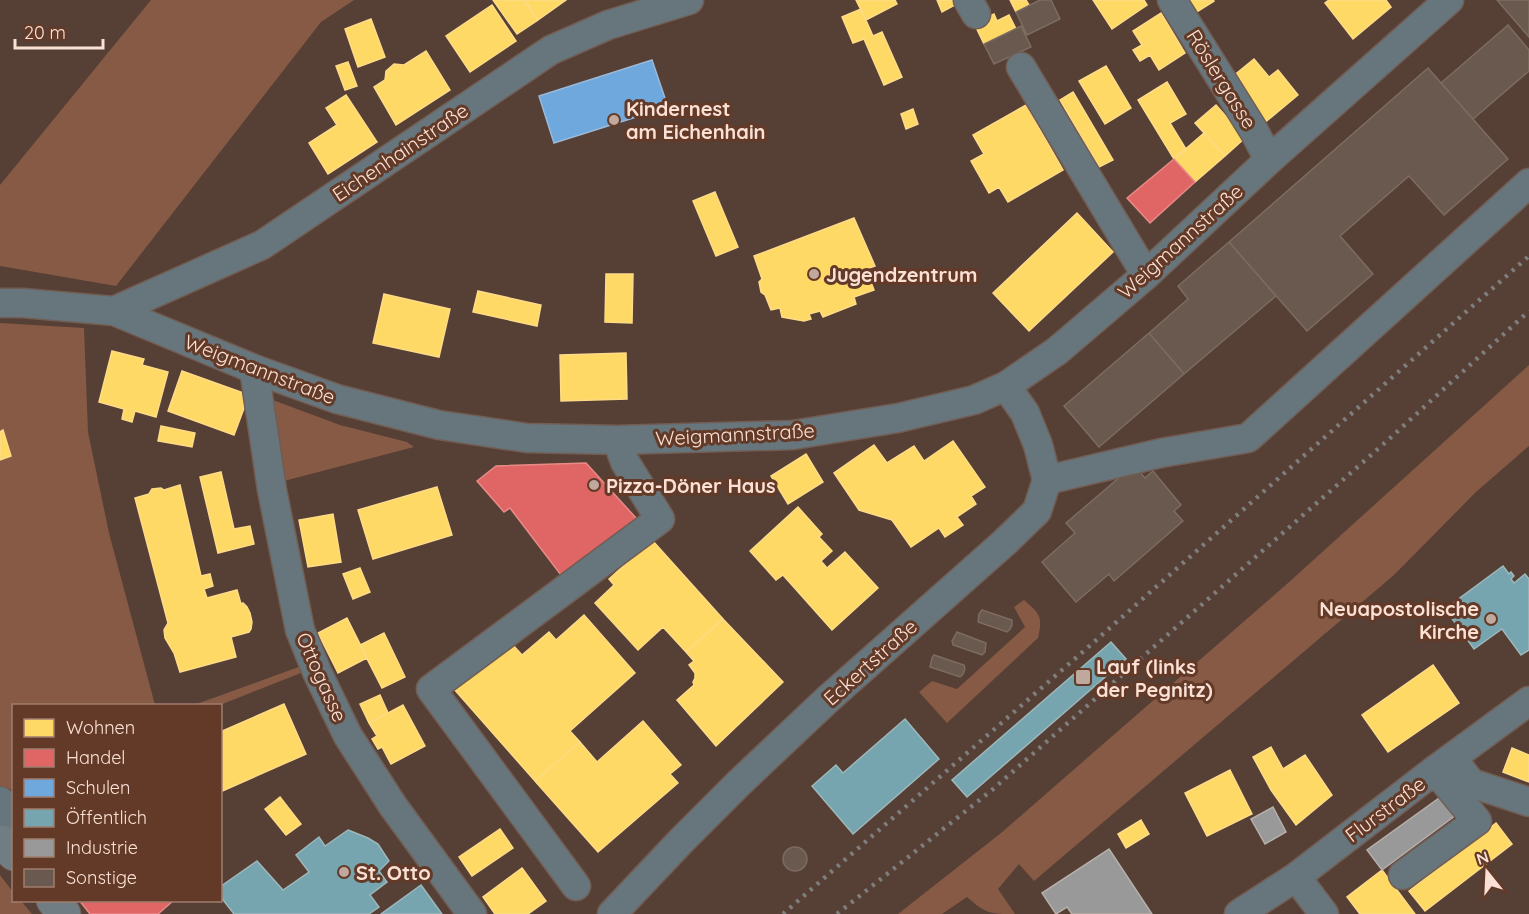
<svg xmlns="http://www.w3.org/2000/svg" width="1529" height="914" font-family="Quicksand,sans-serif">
<rect width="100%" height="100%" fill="#563f35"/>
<path fill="#865a45" d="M151 0H354L321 22 116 286 0 266V185Z
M0 323 84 328 88 432 109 533 155 705 14 706 13 788 0 793Z
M1529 365V446L1476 492 1394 575 1034 881 1019 864 998 889 1015 914C990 914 986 914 967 897L942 914H898L1001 833 1288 583Z
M270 399 340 425 407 442 414 447 284 481Z
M1024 600C1040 614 1043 616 1038 638L947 723 919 692 932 681 957 689 1025 627 1014 607Z
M304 665 306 671 220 705 191 706Z
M0 875 13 892 14 900 21 901 32 914H0Z"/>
<path fill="#ffd966" stroke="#fedb87" stroke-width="1.5" d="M493 0H524L538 20 517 34Z
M524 0H566L538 20Z
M856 0H895L897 4 866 20Z
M937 0H953L955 5 942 12Z
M1010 0H1026L1029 5 1016 12Z
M1093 0H1144L1147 5 1112 29Z
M1183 0H1213L1214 1 1192 15Z
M1329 0H1386L1391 7 1353 39 1325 3Z
M492 5 516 41 470 72 446 36Z
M861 9 873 36 882 32 902 77 884 85 864 39 853 43 842 17Z
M1161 13 1185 53 1159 70 1150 55 1140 61 1133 50 1142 45 1133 31Z
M994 14 997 21 1009 15 1016 29 984 44 974 23Z
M371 19 385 57 358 67 345 29Z
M426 51 450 90 396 125 374 87 385 80 386 71 394 64 404 65Z
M1254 59 1269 77 1278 70 1298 95 1263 124 1227 81Z
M348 62 357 86 345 90 336 66Z
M1106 66 1131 108 1105 124 1079 81Z
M1167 82 1186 114 1170 123 1186 149 1174 159 1138 100Z
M1073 92 1113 160 1099 167 1060 100Z
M346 95 377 142 328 174 309 143 337 125 326 108Z
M1026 105 1063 170 1008 202 999 187 989 193 971 161 984 154 973 135Z
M1216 105 1245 138 1225 156 1195 123Z
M913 109 918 124 906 129 901 114Z
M1204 133 1225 156 1195 182 1174 159Z
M715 192 738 247 716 256 693 201Z
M1077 213 1113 252 1029 331 993 293Z
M854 218 875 266 866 269 874 290 854 297 856 304 823 317 820 311 809 314 811 319 804 321 782 317 780 308 771 310 765 295 761 292 759 282 762 279 754 256Z
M606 274H633L632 323 605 322Z
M478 291 541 305 537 326 473 312Z
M384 294 450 309 439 357 373 343Z
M112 351 144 359 142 365 168 372 156 417 135 411 132 422 122 419 124 409 99 402Z
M626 353 627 399 561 401 560 355Z
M182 371 249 395 234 435 168 411Z
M161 426 195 433 192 447 158 441Z
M3 430 11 456 0 460V432Z
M953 441 985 487 971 496 976 504 957 517 963 525 945 537 939 528 911 547 892 520 859 510 834 473 874 445 887 463 914 446 924 461Z
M806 454 823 482 788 504 771 476Z
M221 472 234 529 250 526 254 544 218 553 200 477Z
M180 485 201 576 210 574 213 586 204 589 207 598 237 590 241 604 243 603 247 607 250 613 252 622 251 629 249 632 231 637 236 657 180 672 174 653 165 638 164 630 168 623 135 498 149 494 152 489 161 488 164 490Z
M437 487 452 535 373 559 358 510Z
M798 507 822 534 819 537 832 551 821 561 827 568 845 552 878 588 832 630 783 575 776 580 750 551Z
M333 514 341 562 308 567 299 520Z
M652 540 723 619 686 652 663 627 638 650 595 603 614 585 609 579Z
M360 568 370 592 353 599 343 574Z
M584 615 635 673 570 731 580 742 535 781 454 689 490 657 493 661 512 644 522 655 549 632 556 640Z
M347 618 367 658 338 673 318 633Z
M723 619 783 682 716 746 677 700 694 685 693 682 695 678V673L689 665 694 661 686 652Z
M384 633 405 677 382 688 360 645Z
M1433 665 1459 703 1388 752 1362 715Z
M380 695 388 713 369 723 360 704Z
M284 704 306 754 220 792V732Z
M403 705 425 746 391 764 382 747 378 749 372 739 377 736 369 723Z
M643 721 681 765 670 774 678 783 598 852 535 781 580 742 597 762Z
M1271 747 1283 769 1305 755 1332 795 1296 825 1271 790 1253 757Z
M1512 748 1529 755V782L1503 772Z
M1230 770 1252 814 1207 836 1185 793Z
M280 797 301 824 286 835 265 809Z
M1141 820 1149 834 1126 848 1118 834Z
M1496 823 1512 844 1425 911 1409 891Z
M500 829 513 848 472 876 459 857Z
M522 868 546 901 528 914H495L483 897Z
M1382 870 1415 914H1360L1347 897Z"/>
<path fill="#e06666" stroke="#e88b87" stroke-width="1.5" d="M1174 159 1195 182 1150 223 1127 198Z
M586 463 636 518 564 579 510 508 504 512 477 481 496 466Z
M79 900H174L158 914H90Z"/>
<path fill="#6fa8dc" stroke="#99b9da" stroke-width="1.5" d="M652 60 668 107 554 143 539 96Z"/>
<path fill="#76a5af" stroke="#9eb7ba" stroke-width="1.5" d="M1503 566 1509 574 1511 572 1514 576 1511 579 1514 583 1525 574 1529 579V650L1521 655 1502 629 1474 649 1445 609Z
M1111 642 1126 659 967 797 952 780Z
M905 719 939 759 853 834 812 786 836 765 843 773Z
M348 830 368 838 378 844 389 861 379 871 387 882 370 895 379 907 369 914H234L220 896V887L257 861 283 890 309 872 296 855 319 837 325 846Z
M421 885 442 914H381Z"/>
<path fill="#999" stroke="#b6afab" stroke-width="1.5" d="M1446 793 1460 812 1382 870 1367 850Z
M1273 807 1286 832 1265 844 1251 819Z
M1109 849 1152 914H1072L1067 907 1056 914 1042 893Z"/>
<path fill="#6a594e" stroke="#7d6c60" stroke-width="1.5" d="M1040 0H1051L1060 19 1027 35 1016 12Z
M1497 0H1529V37Z
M1508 25 1529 50V71L1473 119 1441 83Z
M1021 26 1031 47 994 64 984 44Z
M1428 68 1508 159 1444 215 1409 176 1340 236 1373 274 1307 331 1229 242Z
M1229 242 1276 296 1184 374 1149 333 1188 299 1178 286Z
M1149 333 1184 374 1099 447 1064 406Z
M1134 465 1145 478 1153 471 1181 505 1174 511 1183 521 1114 581 1109 574 1076 602 1042 562 1075 533 1066 523Z
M982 610 1012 620V625L1010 629 1007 632 978 622 979 614Z
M957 632 986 643 985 652 982 655 953 645 952 641Z
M934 655 964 665 965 669 963 674 960 677 930 667 932 658Z
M783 859a12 12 0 1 1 24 0a12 12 0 1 1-24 0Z"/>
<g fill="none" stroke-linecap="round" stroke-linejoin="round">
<defs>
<path id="minor" d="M968 0 976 14
M1172 0 1254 131 1269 160
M1021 67 1146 275
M0 303H23L114 311 254 369 337 399 439 425 527 438 617 440 793 435 898 418 974 400 1006 386 1057 351 1146 275 1269 160 1449 0
M114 311 262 245 551 50 608 25 689 0
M254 369 272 490 300 630 317 672 348 736 393 806 472 914
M1047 480 1161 453 1248 438 1529 183
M1452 758 1471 783 1529 802
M0 801 8 816 4 843
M1403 875 1477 821 1435 770
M1296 877 1324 914
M576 886 431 689 660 519 625 462 617 440
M612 914 681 841 739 783 828 699 1005 542 1037 511 1047 480 1038 445 1025 413 1006 386
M1239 914 1296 877 1435 770 1529 701"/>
<path id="major" d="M0 842 4 843 14 854
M53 900 64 914"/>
</defs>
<use href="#minor" stroke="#715d54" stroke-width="31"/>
<use href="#major" stroke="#715d54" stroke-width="35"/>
<use href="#minor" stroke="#67767c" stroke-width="28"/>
<use href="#major" stroke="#707e83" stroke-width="33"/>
<path stroke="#7e7e7d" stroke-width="4.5" stroke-dasharray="3 6" stroke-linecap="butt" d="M783 914 1094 642 1529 256
M837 914 992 790 1388 440 1529 311"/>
</g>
<g fill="#c1a89d" stroke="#633a28" stroke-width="2">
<circle cx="614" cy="120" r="6"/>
<circle cx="814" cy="274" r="6"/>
<circle cx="594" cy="485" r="6"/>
<circle cx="1491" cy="619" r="6"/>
<rect x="1075" y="669" width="16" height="16" rx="3"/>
<circle cx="344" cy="872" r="6"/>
</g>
<g text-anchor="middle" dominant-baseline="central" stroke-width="6" stroke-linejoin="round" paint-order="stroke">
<g font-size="20" fill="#fbe1d5" stroke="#633a28">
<text transform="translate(1222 79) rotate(58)">Röslergasse</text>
<text transform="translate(400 152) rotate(-34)">Eichenhainstraße</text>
<text transform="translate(1180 241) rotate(-42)">Weigmannstraße</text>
<text transform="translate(260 369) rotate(21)">Weigmannstraße</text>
<text transform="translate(735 434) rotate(-3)">Weigmannstraße</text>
<text transform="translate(870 662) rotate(-42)">Eckertstraße</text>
<text transform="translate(322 677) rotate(66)">Ottogasse</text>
<text transform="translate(1385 809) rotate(-37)">Flurstraße</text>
</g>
<g font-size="20" font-weight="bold" fill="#fbe1d5" stroke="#633a28" text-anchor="start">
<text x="626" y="108">Kindernest<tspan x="626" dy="23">am Eichenhain</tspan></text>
<text x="826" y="274">Jugendzentrum</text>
<text x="606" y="485">Pizza-Döner Haus</text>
<text x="1479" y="608" text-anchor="end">Neuapostolische<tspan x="1479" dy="23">Kirche</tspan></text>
<text x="1096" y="666">Lauf (links<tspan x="1096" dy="23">der Pegnitz)</tspan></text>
<text x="356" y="872">St. Otto</text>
</g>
</g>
<rect x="12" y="704" width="210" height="198" fill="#633a28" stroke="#a07d6d" stroke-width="1.5"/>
<rect x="24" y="719" width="30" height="18" fill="#ffd966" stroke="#a07d6d" stroke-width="1.5"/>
<text x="66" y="734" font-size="18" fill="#fbe1d5">Wohnen</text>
<rect x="24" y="749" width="30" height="18" fill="#e06666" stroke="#a07d6d" stroke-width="1.5"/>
<text x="66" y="764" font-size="18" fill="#fbe1d5">Handel</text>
<rect x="24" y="779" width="30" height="18" fill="#6fa8dc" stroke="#a07d6d" stroke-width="1.5"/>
<text x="66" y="794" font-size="18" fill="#fbe1d5">Schulen</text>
<rect x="24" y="809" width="30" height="18" fill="#76a5af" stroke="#a07d6d" stroke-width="1.5"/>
<text x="66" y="824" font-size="18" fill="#fbe1d5">Öffentlich</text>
<rect x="24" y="839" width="30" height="18" fill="#999999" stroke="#a07d6d" stroke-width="1.5"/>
<text x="66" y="854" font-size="18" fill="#fbe1d5">Industrie</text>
<rect x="24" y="869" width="30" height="18" fill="#6a594e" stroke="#a07d6d" stroke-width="1.5"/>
<text x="66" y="884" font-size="18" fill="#fbe1d5">Sonstige</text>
<g transform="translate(1487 872) rotate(342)" stroke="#633a28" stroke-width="4.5" paint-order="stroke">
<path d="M0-4.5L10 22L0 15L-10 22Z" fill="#fbe1d5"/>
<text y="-9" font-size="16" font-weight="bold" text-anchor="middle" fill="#fbe1d5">N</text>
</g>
<path d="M15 39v9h88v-9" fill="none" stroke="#fbe1d5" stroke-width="3"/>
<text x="24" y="39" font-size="18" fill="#fbe1d5" stroke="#633a28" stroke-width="4.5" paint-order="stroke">20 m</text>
</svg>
